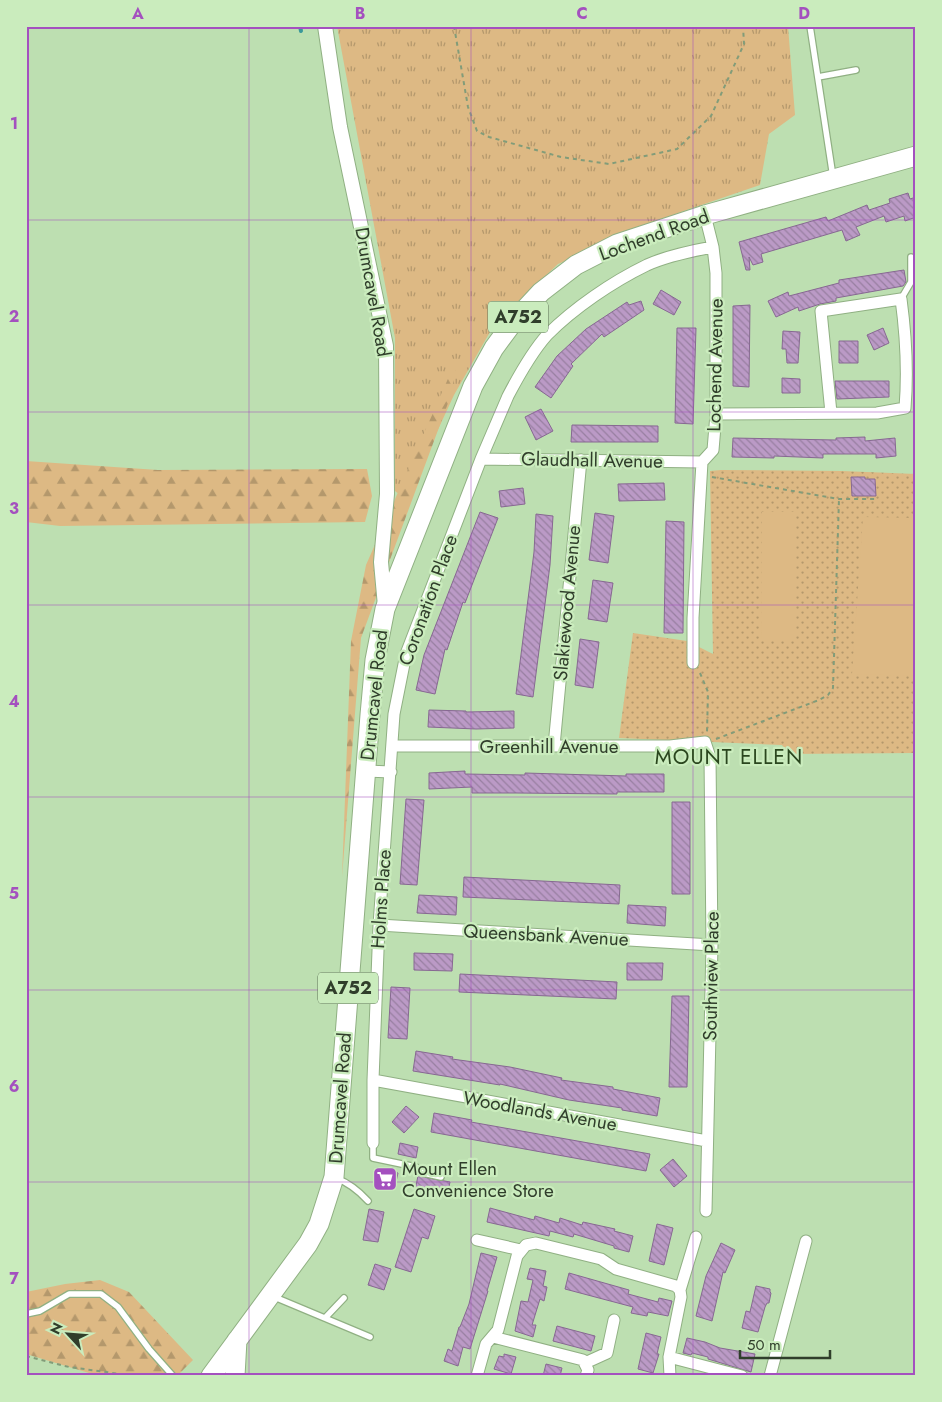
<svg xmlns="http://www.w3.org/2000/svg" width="942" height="1402" font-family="Jost,sans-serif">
<defs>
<pattern id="grass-tufts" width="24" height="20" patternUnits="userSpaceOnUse" patternTransform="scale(1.25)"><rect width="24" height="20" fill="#ddb984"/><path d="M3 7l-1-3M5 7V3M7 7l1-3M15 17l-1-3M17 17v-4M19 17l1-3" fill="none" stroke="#b4986c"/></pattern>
<pattern id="forest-firs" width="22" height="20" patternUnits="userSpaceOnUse" patternTransform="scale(1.25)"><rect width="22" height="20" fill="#ddb984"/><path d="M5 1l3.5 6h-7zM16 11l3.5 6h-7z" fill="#b4986c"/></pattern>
<pattern id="park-dots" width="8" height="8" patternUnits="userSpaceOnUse" patternTransform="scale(1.25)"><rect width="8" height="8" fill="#ddb984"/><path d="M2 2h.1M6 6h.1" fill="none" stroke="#b4986c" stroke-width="1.8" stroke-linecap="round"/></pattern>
<pattern id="building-back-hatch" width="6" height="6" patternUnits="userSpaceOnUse" patternTransform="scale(1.25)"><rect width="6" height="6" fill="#bb9ac6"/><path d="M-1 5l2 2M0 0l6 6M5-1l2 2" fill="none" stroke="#987fa1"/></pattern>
</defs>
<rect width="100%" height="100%" fill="#bddfb1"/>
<path fill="url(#grass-tufts)" d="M337 26H788L795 115 769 134 760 185 678 213 558 264 494 325 454 395 429 449 400 495 395 491V338Z"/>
<path fill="url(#forest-firs)" d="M458 356 451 395 361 638 342 877 351 641 366 565Z
M26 461 158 470 367 469 372 496 365 522 60 526 26 522Z
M100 1280 129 1292 193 1360 177 1376H99L26 1354V1292L65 1284Z"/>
<path fill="url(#park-dots)" d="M721 470 842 471 916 474V753L788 754 782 745 619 738 633 633 687 641 713 654 710 471Z"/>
<path fill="#ddb984" d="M762 512H796V640H761Z
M863 517 916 518V676L852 674Z"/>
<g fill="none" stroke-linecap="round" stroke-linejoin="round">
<path stroke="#3a989a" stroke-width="4" d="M300 26 301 31"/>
</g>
<path fill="url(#building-back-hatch)" stroke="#876892" d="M908 193 910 199 916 197V217L905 221 904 216 886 222 884 216 856 227 860 235 846 241 842 230 761 254 763 262 753 265 749 257 750 270H746L739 242 826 217 828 221 867 205 869 210 890 203 889 199Z
M904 270 906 282 903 286 836 298V301L820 304 799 311 798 307 776 317 768 301 788 292 789 296 839 283V280Z
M661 290 681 302 674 315 653 304Z
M641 301 644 310 604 337 602 334 571 364 573 366 551 398 535 387 557 356 586 329 627 302 629 305Z
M750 305 749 387 733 386V306Z
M677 328H696L693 424 675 423Z
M883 328 889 343 874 350 867 335Z
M783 331 800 332 798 363H787L786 349H782Z
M839 341H858V363H839Z
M782 378 800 379V393H782Z
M835 381H889V397L837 399Z
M541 409 553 431 536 440 525 417Z
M572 425 658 426V442H571Z
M865 437V441L895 438 896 456 876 458V454H823V458L774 456V458L732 457 733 438 836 440V438Z
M851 477H865V479H875L876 496H852Z
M664 483 665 500 619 501 618 484Z
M523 488 525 504 501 507 499 491Z
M480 512 498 518 465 603 463 602 447 650 445 649 435 694 416 690 424 655Z
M595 513 614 516 608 563 589 560Z
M536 514 553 516 550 565 533 697 516 694 534 552Z
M666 521 684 522 683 633H664Z
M593 580 613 583 607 622 588 619Z
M580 639 599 642 593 688 575 685Z
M429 710 466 711V712L514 711V728L476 729 428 727Z
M465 771V774L525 775V773L626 776V774H664V792H617V794L516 793H472V787L429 789V773Z
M406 799 424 800 417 885 400 884Z
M672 802H690V894H672Z
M464 877 620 885 619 904 463 897Z
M419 895 457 897 456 915 417 913Z
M628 905 666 907 665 926 627 923Z
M414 953 453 954 452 971 414 970Z
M627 963H663L662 980H627Z
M460 974 617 982 616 999 459 992Z
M391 987 410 988 407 1039 388 1038Z
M672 996H689L687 1087H669Z
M416 1051 453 1057 452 1059 510 1067 562 1078 561 1080 613 1087V1089L660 1098 657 1116 622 1110V1108L569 1100 500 1084V1085L413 1071Z
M406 1106 419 1117 404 1133 392 1122Z
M434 1113 472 1120 471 1122 650 1154 646 1171 431 1132Z
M400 1143 418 1147 416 1158 398 1154Z
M673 1159 687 1176 674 1187 660 1170Z
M378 1168 398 1173 395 1186 375 1182Z
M418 1176 450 1182 447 1196 415 1190Z
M490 1208 534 1220 535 1216 559 1223 560 1218 582 1225 583 1222 615 1229 614 1231 633 1236 629 1252 614 1248V1246L574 1234 573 1237 550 1231 549 1236 487 1222Z
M369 1209 384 1212 378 1242 363 1240Z
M414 1209 435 1216 428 1239 422 1237 411 1272 395 1267Z
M657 1224 673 1228 664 1265 649 1261Z
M721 1243 735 1250 725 1273 723 1272 712 1321 696 1316 706 1276Z
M481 1253 497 1257 487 1291H488L470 1349 463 1347 458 1366 444 1361 448 1349 452 1351 459 1327H460L469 1304Z
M375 1264 391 1269 384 1290 368 1285Z
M530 1268 546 1271 543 1286 547 1287 544 1301 540 1299 532 1325H536L533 1337 515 1331 521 1301 528 1302 533 1280 527 1279Z
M569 1273 629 1290 628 1294 658 1302 659 1298 672 1301 668 1316 648 1312 647 1316 631 1313 633 1307 565 1289Z
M756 1286 770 1289V1292L771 1293 769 1303H767L765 1307 758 1332 742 1328 746 1311 750 1312Z
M557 1326 595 1336 591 1351 553 1341Z
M646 1333 661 1337 657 1354H659L653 1373 638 1369Z
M687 1338 705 1342 720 1348 755 1354 751 1372 708 1359V1357L692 1353 691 1355 683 1353Z
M504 1354 516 1357 511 1374 494 1369 499 1356 504 1357Z
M546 1364 562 1368 560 1376H543Z"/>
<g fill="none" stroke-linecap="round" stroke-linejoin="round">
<defs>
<path id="service" d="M810 26 833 177
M818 77 856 70
M901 299 911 282V257
M373 1143V1158L416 1167 423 1173 441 1177
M336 1178C349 1183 358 1190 368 1201
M272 1296 370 1337
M26 1314 40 1311 69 1294H101L118 1307 149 1349 173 1376
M325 1318 344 1298"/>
<path id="minor" d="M716 414 877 413 905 408C908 371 906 336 901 299L821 311 831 413
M481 459 702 462
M693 663V618L702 462 713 450 716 414V273L713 247 705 215
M392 746H670L705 742 710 757 712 945 706 1211
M554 746 581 460
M366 771 391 772
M379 925 712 945
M373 1080 707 1141
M373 1143V1080L379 925 394 714 406 654 481 459 508 396C519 375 531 353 547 335 574 308 612 282 647 265 667 256 691 251 713 247
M477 1240 521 1250
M680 1290 696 1237
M493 1337 583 1360 588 1370 586 1376
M669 1357 742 1376
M585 1363 607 1353 614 1320
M477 1376 486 1344 498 1330 517 1256 526 1245 536 1243 601 1259 616 1269 676 1286 680 1290 681 1297 669 1357 670 1376
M770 1376 806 1241"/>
<path id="tertiary" d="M325 26 340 127 386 346 387 494 381 562 385 606"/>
<path id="primary" d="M211 1376 308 1244 319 1224 334 1177 370 715 375 660 385 609 473 386 494 348 514 321 541 292 576 265 617 244 705 215 916 156
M235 1376 237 1340"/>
</defs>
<use href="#service" stroke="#90b083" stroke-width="8"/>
<use href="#minor" stroke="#90b083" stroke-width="13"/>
<use href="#tertiary" stroke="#90b083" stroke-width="16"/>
<use href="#primary" stroke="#90b083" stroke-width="21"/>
<path stroke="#829c79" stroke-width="2" stroke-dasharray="4 4" stroke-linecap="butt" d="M454 26 468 107 477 131 489 137 561 157 609 164 677 149 711 116 744 44 743 26
M712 477 839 499H875
M700 673 708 692 707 732
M716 739 819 700 828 695 833 688 839 499
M26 1356 69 1367 135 1376"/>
<use href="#service" stroke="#fff" stroke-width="5.5"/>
<use href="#minor" stroke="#fff" stroke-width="11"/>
<use href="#tertiary" stroke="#fff" stroke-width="14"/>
<use href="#primary" stroke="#fff" stroke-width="19"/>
</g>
<path fill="none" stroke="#a450bf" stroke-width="1" stroke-opacity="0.55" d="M249 26V1376M471 26V1376M693 26V1376M26 220H916M26 412H916M26 605H916M26 797H916M26 990H916M26 1182H916"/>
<defs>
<symbol id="supermarket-square" viewBox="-11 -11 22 22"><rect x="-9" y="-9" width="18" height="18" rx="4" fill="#a450bf" stroke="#caecbd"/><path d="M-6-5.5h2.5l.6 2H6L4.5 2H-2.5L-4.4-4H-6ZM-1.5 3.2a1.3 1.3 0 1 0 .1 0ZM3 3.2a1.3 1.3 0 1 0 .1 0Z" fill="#fff"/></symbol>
</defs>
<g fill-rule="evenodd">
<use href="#supermarket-square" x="371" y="1165" width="28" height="28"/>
</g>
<g text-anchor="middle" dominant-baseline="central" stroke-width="4.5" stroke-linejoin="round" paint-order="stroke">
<g fill="#caecbd" stroke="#5e7257" stroke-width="1">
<rect x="488" y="301.5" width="60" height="31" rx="4"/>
<rect x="318" y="972.5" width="60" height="31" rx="4"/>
</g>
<g font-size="18" font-weight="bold" fill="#303e2b">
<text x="518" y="317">A752</text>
<text x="348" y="988">A752</text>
</g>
<g font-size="19" fill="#303e2b" stroke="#caecbd">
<text transform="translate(654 235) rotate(-20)">Lochend Road</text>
<text transform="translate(373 292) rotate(80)">Drumcavel Road</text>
<text transform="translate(715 365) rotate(-89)">Lochend Avenue</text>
<text transform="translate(592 460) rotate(1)">Glaudhall Avenue</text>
<text transform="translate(428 600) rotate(-70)">Coronation Place</text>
<text transform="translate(567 603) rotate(-85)">Slakiewood Avenue</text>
<text transform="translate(374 695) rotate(-84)">Drumcavel Road</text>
<text x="549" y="746">Greenhill Avenue</text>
<text transform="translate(381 899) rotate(-86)">Holms Place</text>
<text transform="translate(546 935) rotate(3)">Queensbank Avenue</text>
<text transform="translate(711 976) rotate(-89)">Southview Place</text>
<text transform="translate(340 1098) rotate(-86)">Drumcavel Road</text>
<text transform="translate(540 1111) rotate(10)">Woodlands Avenue</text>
</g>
<g font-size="19" fill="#303e2b" stroke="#caecbd" text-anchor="start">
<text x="402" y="1168">Mount Ellen<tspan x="402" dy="22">Convenience Store</tspan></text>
</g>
<g font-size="21" letter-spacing="1" fill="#2a461e" stroke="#caecbd">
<text x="729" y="757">MOUNT ELLEN</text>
</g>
</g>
<rect width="942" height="1402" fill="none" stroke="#caecbd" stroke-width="55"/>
<g transform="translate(68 1334) rotate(296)" stroke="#caecbd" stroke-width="4" paint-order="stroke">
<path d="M0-4L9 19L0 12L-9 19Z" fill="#303e2b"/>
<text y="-8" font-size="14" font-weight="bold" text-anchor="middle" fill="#303e2b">N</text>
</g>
<path d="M740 1350v8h90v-8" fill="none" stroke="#303e2b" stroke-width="2.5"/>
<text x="747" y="1350" font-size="15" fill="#303e2b" stroke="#caecbd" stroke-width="4" paint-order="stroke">50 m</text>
<rect x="28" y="28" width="886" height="1346" fill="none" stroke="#a450bf" stroke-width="2"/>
<g font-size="16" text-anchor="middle" font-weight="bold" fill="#a450bf">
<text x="138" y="19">A</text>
<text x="360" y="19">B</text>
<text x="582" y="19">C</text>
<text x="804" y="19">D</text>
<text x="14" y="129">1</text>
<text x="14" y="322">2</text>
<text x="14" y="514">3</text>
<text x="14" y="707">4</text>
<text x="14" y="899">5</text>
<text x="14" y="1092">6</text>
<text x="14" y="1284">7</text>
</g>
</svg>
